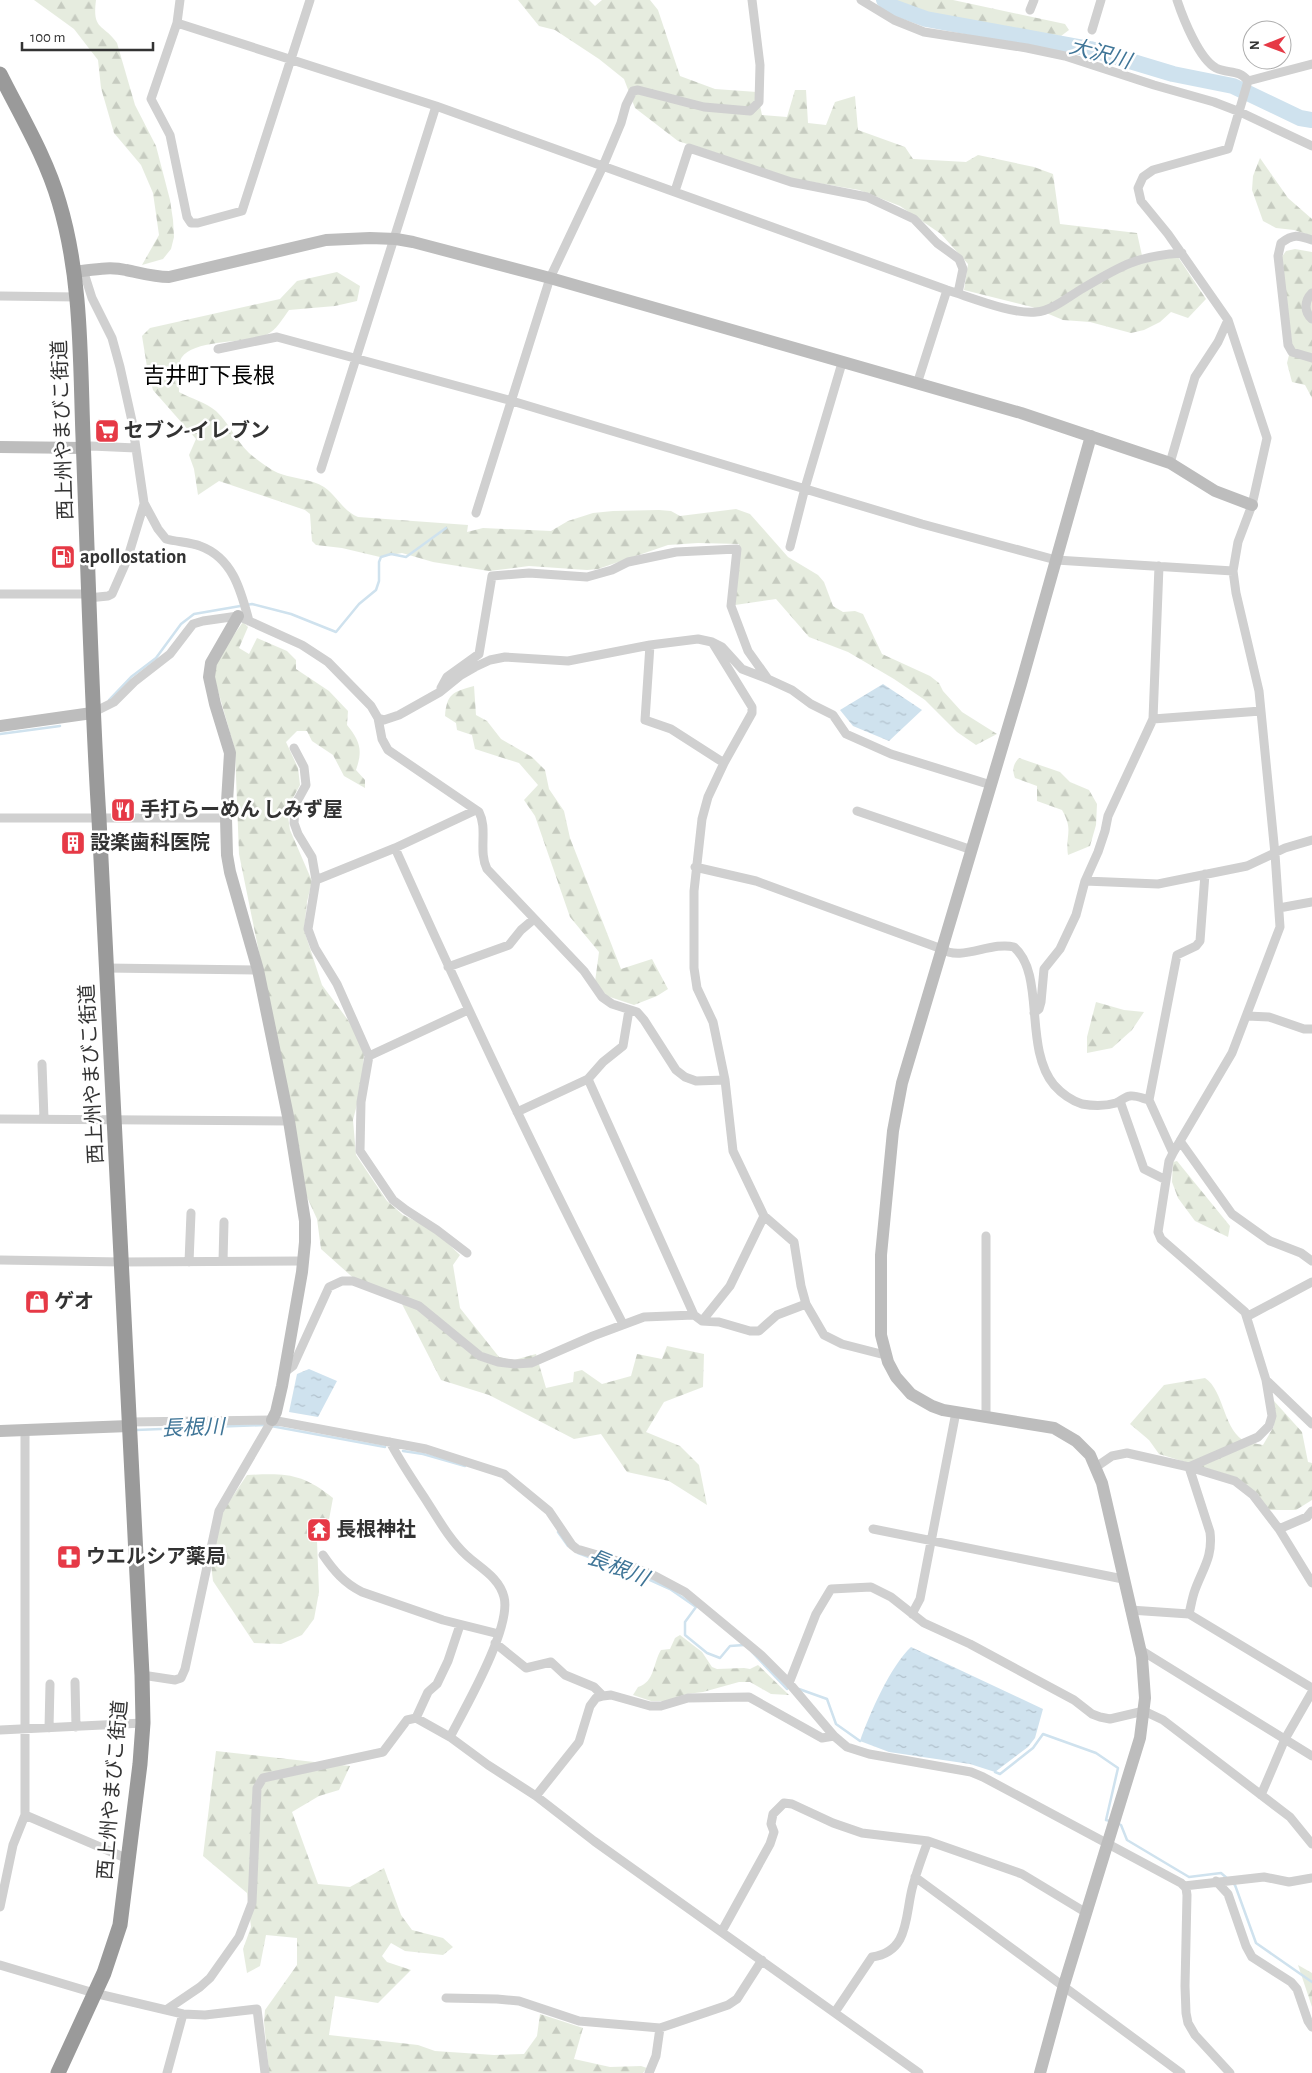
<svg xmlns="http://www.w3.org/2000/svg" width="1312" height="2073" font-family="'Alegreya Sans','Noto Sans JP',sans-serif">
<defs>
<pattern id="forest-firs" width="22" height="20" patternUnits="userSpaceOnUse" patternTransform="scale(1.25)"><rect width="22" height="20" fill="#e6ecdf"/><path d="M5 1l3.5 6h-7zM16 11l3.5 6h-7z" fill="#c6cbc0"/></pattern>
<pattern id="water-ripples" width="26" height="14" patternUnits="userSpaceOnUse" patternTransform="scale(1.25)"><rect width="26" height="14" fill="#cfe2ee"/><path d="M2 4q2-2 4 0t4 0M15 11q2-2 4 0t4 0" fill="none" stroke="#b2c2cd"/></pattern>
</defs>
<rect width="100%" height="100%" fill="#fff"/>
<path fill="url(#forest-firs)" d="M34 0H96C92 31 103 23 117 43L135 105 156 146 170 200 173 220 174 237 171 249 163 259 142 265 159 235 153 193 141 165 114 133 101 88 98 60 74 29Z
M518 0H589L595 6 602 0H650L658 10 680 76 715 89 757 92 762 115 787 117 795 90H806L808 123 826 125 835 102 855 96 858 130 905 147 913 159 966 162 978 155 1034 167 1053 174 1060 224 1137 233 1143 260 1178 257 1206 299 1188 318 1171 312 1160 322 1144 330 1131 333 1090 322 1063 320 1032 307 964 290 968 264 941 234 900 206 859 190 794 179 678 141 635 108 624 79 599 59 555 30 539 26Z
M891 0H953L1065 24 1069 30 1061 36 937 18 900 7Z
M1260 158 1288 198 1312 219V236L1294 230 1276 228 1263 221 1252 190 1253 176Z
M1295 249 1312 252V398L1305 385 1292 382 1287 363 1292 343 1281 258 1286 251Z
M337 272 360 286 357 301 335 306 289 310C283 318 276 331 266 335 246 344 188 338 180 361 177 370 179 383 179 392 190 398 207 403 216 411 231 425 238 446 255 458 262 463 272 471 281 474 296 479 311 479 324 487 337 496 343 511 358 517L468 525 467 532 483 528 551 531 568 521 593 513 613 511 659 510 671 511 680 516 736 509 750 514 788 557 818 575 824 582 833 606 843 612 855 611 863 614 882 654 930 676 939 683 943 691 962 712 997 734 976 745 957 732 925 700 894 679 848 652 809 637 776 599 735 605 739 544 698 543 668 545 598 569 587 570 529 566 489 571 433 562 402 553 380 557 342 548 316 545 312 541 310 514 305 510 219 481 198 495 194 469 189 455 196 439 153 390 148 373 142 336 150 328 280 299 297 281Z
M243 622 248 627 239 648 249 654 257 638 287 651 296 660V669L329 691 348 711 347 725C360 741 363 750 356 770L365 780V788L344 776 333 755 312 741 307 731H297L286 742 298 768 300 785 287 809 290 830 312 881 307 902 304 930 322 985 359 1035 364 1053 362 1085 353 1120 356 1155 387 1201 403 1215 434 1230 460 1255 453 1265 460 1308 499 1357 514 1360 536 1354 546 1388 573 1382 574 1372 582 1370 602 1384 631 1376 637 1354 662 1359 667 1346 704 1354 703 1387 664 1402 646 1432 680 1446 699 1465 707 1505 669 1481 627 1472 601 1434 574 1439 489 1395 441 1380 402 1304 359 1283 321 1249 317 1219 306 1195 290 1105 239 854 235 750 214 677 216 660Z
M474 686 476 715 487 721 501 739 532 757 545 770 549 789 564 811 570 838 621 969 652 959 668 989 657 996 634 1005 607 996 595 982 599 952 570 917 535 816 524 800 538 785 519 763 475 749 472 735 457 730 456 723 445 716C447 693 453 692 474 686Z
M1019 758 1060 772 1070 782 1089 790 1097 804 1096 825 1090 846 1068 855C1065 834 1074 831 1062 810L1037 801V786L1015 778C1012 770 1013 764 1019 758Z
M1096 1002 1124 1010 1144 1012 1132 1030 1112 1048 1087 1053V1037Z
M1177 1161 1230 1226 1228 1237 1195 1221 1178 1198 1172 1182 1173 1162Z
M1205 1378C1225 1391 1223 1433 1247 1442 1252 1443 1258 1444 1263 1445L1274 1426V1401L1302 1432 1308 1462 1312 1463V1500L1296 1510H1267L1258 1494 1235 1477 1159 1454 1149 1440 1130 1424 1164 1385Z
M247 1475C286 1473 302 1473 333 1498L328 1525 317 1541 319 1592 314 1619 302 1635 281 1644 254 1643 213 1581 210 1556 218 1518Z
M680 1635 702 1652 712 1667 717 1669 744 1668 750 1669 758 1665 789 1695 771 1694 750 1682H739L703 1692 687 1694 665 1701H651L633 1695 638 1687C655 1682 653 1663 661 1650L670 1649 675 1638Z
M216 1751 350 1766 339 1790 319 1796 292 1812 318 1884 350 1887 384 1868 401 1915 412 1930 443 1938 453 1947 443 1955 405 1951 391 1943 382 1956 387 1962 411 1970 378 2003 335 1996 329 2035 418 2045 435 2051 494 2055 524 2054 537 2036 540 2014 583 2028 574 2059 610 2067 641 2066 647 2068 643 2073H269L264 2022 265 2010 297 1965V1938L266 1935 260 1966 247 1973 243 1949 251 1927 247 1893 203 1856Z
M1298 1965 1312 1973V2007Z"/>
<path fill="url(#water-ripples)" d="M883 684 922 710 889 741 853 726 840 710Z
M309 1369 337 1381 318 1417 289 1412 297 1374Z
M911 1647 1043 1709 1035 1738 1028 1747 995 1772 970 1764 889 1752 860 1741C869 1715 891 1665 911 1647Z"/>
<g fill="none" stroke-linecap="round" stroke-linejoin="round">
<path stroke="#cfe2ee" stroke-width="2.5" d="M109 700 131 677 156 658 181 624 194 614 252 604 291 614 336 632 359 604 376 590 379 581V562L381 557 391 554 406 557 446 528
M0 734 60 726
M271 1426 385 1447
M136 1430 265 1425
M403 1451 423 1454 465 1466
M558 1532 568 1546
M578 1553 650 1580 670 1589 696 1607 685 1622V1635L707 1653 720 1658 730 1646 744 1645
M752 1652 787 1689
M799 1689 827 1699 836 1724 860 1741
M995 1772 1000 1774 1033 1748 1043 1734 1096 1753 1118 1768 1106 1820 1110 1821
M1117 1823 1121 1825 1127 1840 1189 1877 1221 1873 1228 1879
M1232 1883 1235 1885 1256 1943 1312 1982"/>
<path stroke="#cfe2ee" stroke-width="16" d="M884 0 893 7 926 19 1090 49 1173 74 1233 86 1300 118 1312 120"/>
<path stroke="#d0d0d0" stroke-width="9" d="M180 0 177 23 151 99 170 135 187 217 191 223H198L242 211 310 0
M861 0 894 20 924 32 1027 48 1065 56 1154 85 1214 102 1240 112 1312 146
M1177 0C1183 18 1199 59 1216 68 1228 74 1239 69 1248 81
M1030 10 1034 0
M177 23 436 106 947 290C970 297 1014 315 1036 312 1051 311 1067 298 1080 290 1119 267 1135 256 1182 253
M1092 30 1101 0
M675 191 689 148 791 182 867 197 914 219 937 243 959 259 963 269 958 293
M1312 240C1298 235 1293 234 1281 243L1278 256 1288 345 1292 352 1312 358
M85 276 92 298 112 338 120 367 132 421 144 503 158 529 166 539C177 542 190 542 200 546 233 558 241 591 249 621
M1312 293C1304 301 1304 312 1312 319
M0 296 77 297
M218 349 277 337 512 401 922 524 1056 560 1233 571
M917 384 947 290
M84 448 91 446 136 448
M1170 463 1195 377 1218 342 1228 320
M321 469 436 106
M476 513 550 278 603 166 621 123 626 105 633 91 638 90 704 107 750 111 759 102 760 65 752 0
M790 547 805 488 842 363
M0 594H88
M88 598 108 596 112 594 127 560 144 504
M712 642 752 707V713L724 763 708 797 702 819 694 891V968L697 988 713 1022 725 1080 733 1151 764 1216 794 1242 801 1286 806 1304 824 1335 842 1344 885 1355
M650 645 645 720 671 729 724 763
M441 688 447 677 479 654 492 576 529 573 587 577 612 570 628 562 676 552 737 549 731 606 748 651 768 679 792 690 811 704 833 715 846 734 891 754 991 785
M92 713 114 702 134 682 170 654 193 624 203 621 238 616 302 645 328 662 371 706 378 718 384 720 399 715 440 692 461 675 475 667 490 660 505 657 568 661 650 645 698 639 712 642 722 647 742 669 768 679
M378 718 382 739 388 750 479 812C488 829 478 851 487 869L584 971 602 997 612 1004 637 1012 644 1020 676 1070 685 1077 696 1081 725 1080
M1153 719 1261 711
M294 748 304 767 306 785 295 805 294 823 298 834 312 857 316 880 308 929 315 948 337 984 369 1056 361 1102 360 1151 393 1200 406 1210 437 1230 467 1253
M857 811 972 850
M0 818H226
M395 848C467 1009 542 1168 623 1324
M695 867 756 881 942 949C961 962 991 941 1014 947 1046 975 1023 1047 1054 1085 1062 1094 1070 1100 1082 1104 1093 1106 1106 1106 1116 1103 1121 1101 1126 1096 1130 1096 1136 1095 1144 1099 1149 1100L1173 1153
M316 880 395 848 476 810
M1085 881 1158 884 1247 866 1285 848 1312 840
M1279 908 1312 902
M448 967 509 945 521 930 534 919
M106 968 258 970
M1034 1013 1039 1009 1041 1002 1044 969 1060 949 1076 915 1085 881 1098 852 1105 831 1108 816 1153 719 1159 566
M1247 1016 1269 1017 1304 1029H1312
M369 1056 468 1010
M42 1064 44 1119
M588 1079 694 1315
M1149 1100 1177 955 1196 946 1200 941 1205 874
M1120 1101 1144 1169 1166 1180
M517 1112 588 1079 603 1062 623 1046 629 1010
M0 1119 289 1121
M1180 1141 1232 1214 1270 1241 1301 1253 1312 1261
M986 1236V1417
M0 1260 121 1262 302 1261
M223 1261 224 1222
M189 1262 191 1213
M1248 1316 1312 1282
M702 1321 730 1286 764 1216
M285 1372 293 1366 329 1287 342 1281H353L419 1306 480 1356 498 1362 515 1364 531 1363 593 1336 644 1317 694 1315 702 1321 719 1322 750 1331H759L777 1315 806 1304
M1266 1380 1312 1424
M129 1422 272 1420 426 1449 504 1474 549 1511 572 1545 577 1549 618 1561 655 1576 685 1592 761 1655 789 1683 834 1736 847 1747 869 1754 971 1772 983 1777 1181 1883 1186 1888 1187 1895 1185 1986 1186 2013 1188 2023 1195 2035 1230 2073
M390 1442C400 1461 412 1479 424 1497 437 1517 449 1539 466 1555 480 1568 499 1577 504 1597 512 1627 465 1708 450 1737
M1096 1467 1112 1456 1127 1453 1189 1467 1235 1481 1253 1495 1279 1529 1312 1583
M873 1529 1123 1579
M1279 1529 1307 1517 1312 1511
M323 1555C334 1571 344 1583 362 1592L443 1620 499 1634
M1130 1610 1189 1614 1312 1688
M912 1614 920 1599 956 1412
M1189 1614C1191 1606 1192 1598 1195 1590 1203 1568 1213 1557 1210 1532L1189 1467 1258 1437 1269 1426 1272 1416 1266 1380 1245 1312 1161 1239 1158 1232 1169 1161 1173 1153 1232 1053 1280 927 1275 854 1259 691 1236 593 1233 571 1238 542 1252 505 1267 438 1228 320 1168 234 1141 201 1138 188 1143 177 1153 170 1228 149 1248 81 1312 64
M495 1643 526 1668 551 1662 565 1675 594 1687 603 1696
M1139 1649 1312 1756
M142 1675 175 1680 181 1678 185 1669 219 1511 272 1420
M75 1682 76 1727
M789 1683 816 1614 831 1589 871 1587 891 1597 924 1623 970 1644 1074 1700 1092 1714 1100 1717 1110 1719 1144 1711 1163 1720 1290 1817 1312 1844
M416 1718 428 1692 437 1684 448 1661 460 1625
M49 1728 50 1684
M0 1730 143 1723
M1261 1795 1285 1739 1312 1692
M536 1796 579 1742 590 1706 596 1698 603 1696 611 1695 650 1706H661L688 1698 749 1697 822 1738 834 1736
M25 1815 128 1859
M915 1877 1181 2073
M1216 1881 1228 1894 1246 1946 1252 1957 1291 1982 1297 1989 1308 2021 1312 2027
M1184 1886 1264 1877 1289 1882 1312 1878
M0 1907 13 1845 25 1815V1430
M722 1931 770 1844 774 1832 771 1824 773 1814 784 1803 792 1804 833 1823 862 1833 928 1841 1022 1874 1085 1912
M0 1965 94 1993 183 2014 205 2015 257 2009 265 2073
M446 1998 497 1999 519 2001 579 2021 660 2028 728 2005 737 1999 762 1960
M166 2010 200 1987 210 1978 239 1937 252 1903 257 1788 263 1778 383 1752 407 1720 416 1718 450 1737 488 1765 536 1796 594 1841 919 2073
M835 2012 872 1957C909 1952 905 1917 912 1889 916 1873 922 1857 928 1841
M167 2073 183 2014
M649 2073 656 2056 660 2028"/>
<path stroke="#bdbdbd" stroke-width="12" d="M74 272C92 270 109 266 126 270 141 273 153 277 169 277L326 240 370 238 396 239 413 242 550 278 1021 413 1170 463 1215 491 1252 505
M0 447 84 448
M238 616 211 663 209 677 215 704 230 753 226 818 227 855 230 872 258 970 289 1121 305 1221V1242L302 1272 282 1386 276 1412 272 1420
M0 726 92 713
M0 1431 129 1426
M1040 2073 1064 1985 1140 1738 1145 1698 1142 1657 1102 1483 1090 1455 1076 1441 1054 1428 943 1410 932 1406 911 1394 896 1377 888 1362 881 1335V1255L893 1131 902 1083 1021 684 1091 436"/>
<path stroke="#9a9a9a" stroke-width="15" d="M0 74C21 116 46 157 59 202 82 278 80 359 83 437 88 564 91 692 99 819L142 1675 143 1723 140 1764 120 1925 104 1973 58 2073"/>
</g>
<defs>
<symbol id="supermarket-square" viewBox="-11 -11 22 22"><rect x="-9" y="-9" width="18" height="18" rx="4" fill="#e63946" stroke="#fff"/><path d="M-6-5.5h2.5l.6 2H6L4.5 2H-2.5L-4.4-4H-6ZM-1.5 3.2a1.3 1.3 0 1 0 .1 0ZM3 3.2a1.3 1.3 0 1 0 .1 0Z" fill="#fff"/></symbol>
<symbol id="fuel-square" viewBox="-11 -11 22 22"><rect x="-9" y="-9" width="18" height="18" rx="4" fill="#e63946" stroke="#fff"/><path d="M-5.5-6h7V0h2V4h1.3V-2.5L3-4.5l.8-.8L6-3V5H2.5V1h-1V6h-7ZM-4.2-4.7v3.2H.2V-4.7Z" fill="#fff"/></symbol>
<symbol id="restaurant-square" viewBox="-11 -11 22 22"><rect x="-9" y="-9" width="18" height="18" rx="4" fill="#e63946" stroke="#fff"/><path d="M-5-6h1v4h1v-4h1v4h1v-4h1v5L-1.5 .5V6h-2V.5L-5-1ZM5-6V6H3V1.5H1.5Q1.5-4 5-6Z" fill="#fff"/></symbol>
<symbol id="building-square" viewBox="-11 -11 22 22"><rect x="-9" y="-9" width="18" height="18" rx="4" fill="#e63946" stroke="#fff"/><path d="M-4-6H4V6H1V3H-1V6H-4ZM-2.5-4.3h1.7v1.8h-1.7ZM.8-4.3h1.7v1.8H.8ZM-2.5-1h1.7V.8h-1.7ZM.8-1h1.7V.8H.8Z" fill="#fff"/></symbol>
<symbol id="shop-square" viewBox="-11 -11 22 22"><rect x="-9" y="-9" width="18" height="18" rx="4" fill="#e63946" stroke="#fff"/><path d="M-5-2.5h2.3a2.7 3.5 0 0 1 5.4 0H5L5.5 6h-11ZM-1.5-2.5h3a1.5 2.3 0 0 0-3 0Z" fill="#fff"/></symbol>
<symbol id="temple-square" viewBox="-11 -11 22 22"><rect x="-9" y="-9" width="18" height="18" rx="4" fill="#e63946" stroke="#fff"/><path d="M0-6L5-2H3V0L6.5 2.5H4V6H1.5V3h-3V6H-4V2.5H-6.5L-3 0V-2H-5Z" fill="#fff"/></symbol>
<symbol id="pharmacy-square" viewBox="-11 -11 22 22"><rect x="-9" y="-9" width="18" height="18" rx="4" fill="#e63946" stroke="#fff"/><path d="M-2-6h4v4h4v4h-4v4h-4v-4h-4v-4h4Z" fill="#fff"/></symbol>
</defs>
<g fill-rule="evenodd">
<use href="#supermarket-square" x="93" y="417" width="28" height="28"/>
<use href="#fuel-square" x="49" y="543" width="28" height="28"/>
<use href="#restaurant-square" x="109" y="796" width="28" height="28"/>
<use href="#building-square" x="59" y="829" width="28" height="28"/>
<use href="#shop-square" x="23" y="1288" width="28" height="28"/>
<use href="#temple-square" x="305" y="1516" width="28" height="28"/>
<use href="#pharmacy-square" x="55" y="1543" width="28" height="28"/>
</g>
<g text-anchor="middle" dominant-baseline="central" stroke-width="5" stroke-linejoin="round" paint-order="stroke">
<g font-size="20" fill="#333" stroke="#fff">
<text transform="translate(63 430) rotate(-92)">西上州やまびこ街道</text>
<text transform="translate(92 1074) rotate(-93)">西上州やまびこ街道</text>
<text transform="translate(113 1790) rotate(-85)">西上州やまびこ街道</text>
</g>
<g font-size="20" font-weight="bold" fill="#333" stroke="#fff" text-anchor="start">
<text x="124" y="431">セブン-イレブン</text>
<text x="80" y="557">apollostation</text>
<text x="140" y="810">手打らーめん しみず屋</text>
<text x="90" y="843">設楽歯科医院</text>
<text x="54" y="1302">ゲオ</text>
<text x="336" y="1530">長根神社</text>
<text x="86" y="1557">ウエルシア薬局</text>
</g>
<g font-size="21" font-style="italic" fill="#3f7597" stroke="#fff">
<text transform="translate(1100 54) rotate(15)">大沢川</text>
<text transform="translate(193 1428) rotate(-2)">長根川</text>
<text transform="translate(618 1568) rotate(22)">長根川</text>
</g>
<g font-size="22" fill="#000" stroke="#fff">
<text x="209" y="376">吉井町下長根</text>
</g>
</g>
<g transform="translate(1267 45) rotate(269)"><circle r="24" fill="#ffffff" stroke="#adadad"/>
<path d="M0-4L9 19L0 12L-9 19Z" fill="#e63946"/>
<text y="-8" font-size="14" font-weight="bold" text-anchor="middle" fill="#333333">N</text>
</g>
<path d="M22 42v8h131v-8" fill="none" stroke="#333333" stroke-width="2.5"/>
<text x="30" y="42" font-size="15" fill="#333333" stroke="#ffffff" stroke-width="4" paint-order="stroke">100 m</text>
</svg>
